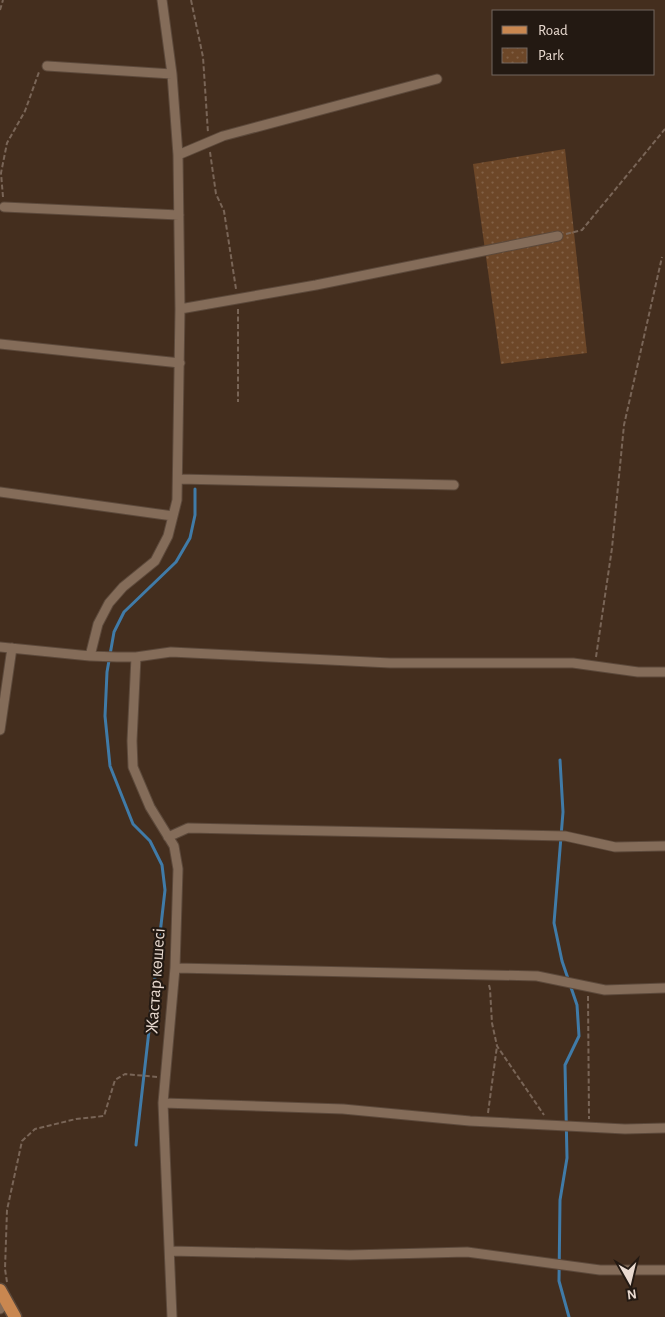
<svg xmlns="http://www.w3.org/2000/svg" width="665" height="1317" font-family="'Alegreya Sans',sans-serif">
<defs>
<pattern id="park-dots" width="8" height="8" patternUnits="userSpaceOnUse" patternTransform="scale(1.25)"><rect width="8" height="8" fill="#6d4728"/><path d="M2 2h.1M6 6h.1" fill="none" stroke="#826146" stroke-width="1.8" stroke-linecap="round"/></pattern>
</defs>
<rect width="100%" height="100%" fill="#442e1e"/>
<path fill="url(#park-dots)" d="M565 149 587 353 501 364 473 164Z"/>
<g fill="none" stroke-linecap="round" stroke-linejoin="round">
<path stroke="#407ba8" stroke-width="3" d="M560 760 563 812 554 923 562 961 577 1005 579 1036 565 1065 567 1158 560 1200 559 1281 569 1317
M136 1145 165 890 162 865 150 841 133 824 110 766 105 716 107 672 114 632 124 612 176 562 190 538 195 515V489"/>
<defs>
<path id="minor" d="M47 66 172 74
M178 155 223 136 437 79
M4 207 179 215
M180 309 316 285 558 236
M0 344 180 363
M178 479 454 485
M0 492 173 516
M0 647 90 656 117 657H136L171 652 390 663H573L638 672H665
M90 656 98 624 109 603 123 587 155 561 168 536 177 500 180 309 178 155 172 74 162 0
M136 657 132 741 133 767 150 807 174 846 178 869 175 968 163 1103 172 1317
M0 730 12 648
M168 837 188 828 565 836 615 847 665 846
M175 968 537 976 605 990 665 988
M163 1103 343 1109 470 1121 625 1129 665 1128
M170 1251 350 1255 467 1252 600 1270H665
M0 1309 7 1302"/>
<path id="primary" d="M0 1290 15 1317"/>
</defs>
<use href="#minor" stroke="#5c493b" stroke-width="11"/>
<use href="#primary" stroke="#5c493b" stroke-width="15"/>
<path stroke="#796557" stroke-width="2" stroke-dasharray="5 2.5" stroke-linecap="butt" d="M191 0 203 57 208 133
M0 10 3 0
M210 152 216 194 224 211 236 289
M3 197 1 173 7 143 25 111 39 72
M566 234 582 230 665 129
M238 309V402
M596 657 612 548 624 425 662 257
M489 985 490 989 492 1023 497 1046 544 1115
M588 996 589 1119
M488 1113 497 1046
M7 1282 5 1269 7 1210 22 1141 35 1129 76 1119 104 1116 115 1080 125 1074 157 1077"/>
<use href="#minor" stroke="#846c59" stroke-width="9"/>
<use href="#primary" stroke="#c98750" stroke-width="12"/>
</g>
<g text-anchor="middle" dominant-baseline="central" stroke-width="4.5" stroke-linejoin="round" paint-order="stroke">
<g font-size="18" fill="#e9dad0" stroke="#231912">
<text transform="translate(156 981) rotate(-86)">Жастар көшесі</text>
</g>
</g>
<rect x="492" y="10" width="162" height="65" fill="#231912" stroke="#72665e"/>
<rect x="502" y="26" width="25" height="8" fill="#c98750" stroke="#72665e"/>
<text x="538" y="35" font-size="15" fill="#e9dad0">Road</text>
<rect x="502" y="48" width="25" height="15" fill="url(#park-dots)" stroke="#72665e"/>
<text x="538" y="60" font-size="15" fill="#e9dad0">Park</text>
<g transform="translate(630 1282) rotate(172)" stroke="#231912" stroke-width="4" paint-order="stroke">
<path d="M0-4L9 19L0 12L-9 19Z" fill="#e9dad0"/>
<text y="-8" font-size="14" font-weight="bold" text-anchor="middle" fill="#e9dad0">N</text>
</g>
</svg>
